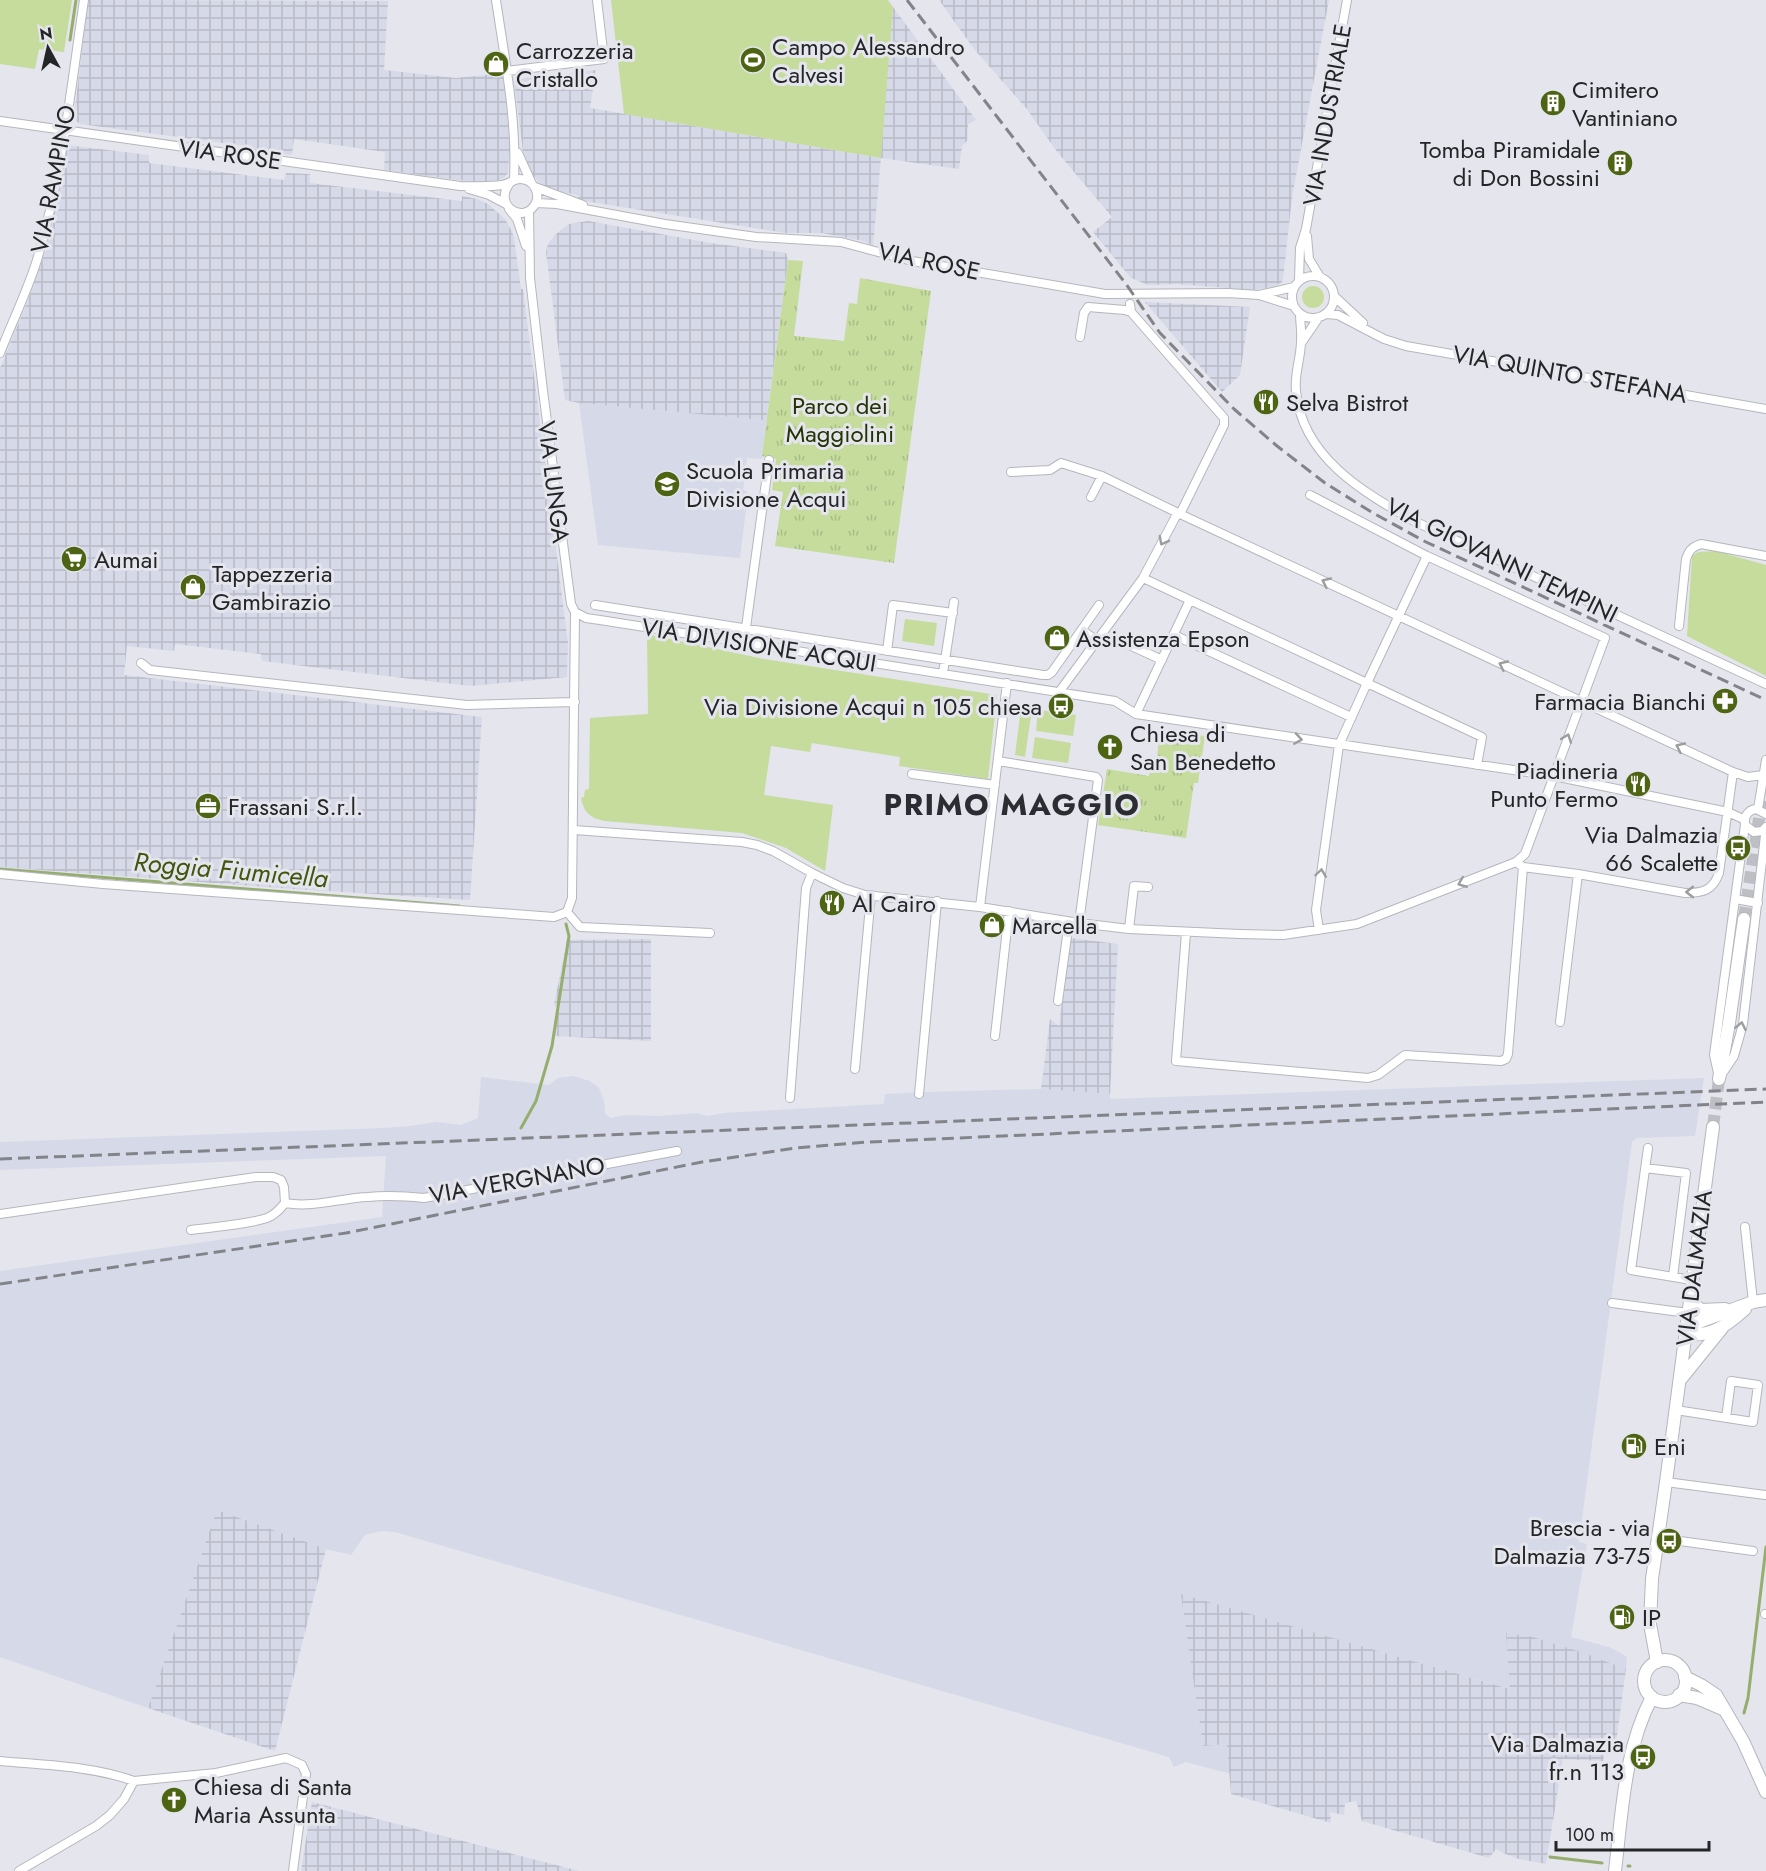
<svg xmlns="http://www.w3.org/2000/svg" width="1766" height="1871" font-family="Jost,sans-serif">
<defs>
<pattern id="industrial-grid" width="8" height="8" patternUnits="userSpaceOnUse" patternTransform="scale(1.5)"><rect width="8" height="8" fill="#d6d9e7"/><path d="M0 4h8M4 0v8" fill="none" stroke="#b8bac6"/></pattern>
<pattern id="park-tufts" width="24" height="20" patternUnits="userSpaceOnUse" patternTransform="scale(1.5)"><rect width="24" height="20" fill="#c5dc9c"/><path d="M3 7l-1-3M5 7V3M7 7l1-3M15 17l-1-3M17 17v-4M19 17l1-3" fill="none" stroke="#a9bd86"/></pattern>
</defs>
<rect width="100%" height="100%" fill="#e4e5ed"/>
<path fill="#d6d9e7" d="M579 403 761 420 767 416 762 459 747 458 743 490 748 492 740 558 598 545Z
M573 1076 590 1081 599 1088 604 1101 605 1114 611 1118 626 1115 660 1116 697 1113 707 1116 724 1113 884 1104 885 1094 926 1092 1041 1089 1110 1094V1099L1704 1078 1695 1136 1637 1138 1632 1142 1579 1542 1587 1544 1571 1637 1609 1647 1619 1652 1627 1657 1626 1669 1556 1644 1506 1633 1511 1689 1182 1595 1203 1746 1227 1744 1231 1774 1186 1762 1174 1767 1169 1757 395 1532 381 1531 365 1535 351 1555 326 1549 217 1511 148 1708 0 1657V1271L382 1217 386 1156 0 1170V1142L383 1128 410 1126 437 1122 461 1125 478 1118 481 1077 549 1085 558 1078Z"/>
<path fill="url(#industrial-grid)" d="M88 0 388 1 384 70 456 78 503 73 510 142 508 173 504 178 488 184 384 170 385 152 294 139 292 155 246 149V146L80 124 75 120 74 116Z
M939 0H1329L1292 197 1283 280 1281 283 1264 289 1250 290 1177 284 1148 285 1131 278 1093 232 1112 217 1058 153 1026 108 974 49Z
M893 7 976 120 968 124 967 141 962 146 959 169 881 158 873 246 864 241 822 233H786L584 201 580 200 577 195 549 189 542 186 529 171 524 160 514 80 596 70 590 108 880 158Z
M67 145 149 155V163L284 180 286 173 310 174V183L462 201V196L477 199 488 204 505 219 511 230 514 237 521 289H523L568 643 567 677 470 686 262 661 261 654 175 644 174 651 127 646 124 675 482 717 470 900 279 888 0 867V368L28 300 48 244 44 241 46 233 50 234Z
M588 221 711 243 786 253 788 260 767 416 764 419 762 420 579 403 565 400 546 252 548 244 554 236 562 229 569 224Z
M1145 302 1250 307 1240 375 1222 392Z
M1070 938 1118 944 1110 1094 1041 1089 1050 1019 1059 1026Z
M651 939V1041L554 1036 558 1009 554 1005 567 940Z
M217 1510 326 1549 275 1751 148 1708Z
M1181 1594 1510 1689 1506 1633 1533 1637 1581 1652 1626 1669 1616 1743 1606 1742 1603 1761 1563 1759 1546 1864 1519 1859 1503 1853 1496 1849 1489 1858 1362 1821 1356 1801 1345 1803 1344 1815 1330 1812 1331 1823 1231 1794 1227 1744 1203 1746Z
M312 1802 579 1871H301Z"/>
<path fill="#c5dc9c" d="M0 0H72L64 52 39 49 35 69 0 64Z
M611 0H888L893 7 881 158 624 114Z
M1302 297a11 11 0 1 1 22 0a11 11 0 1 1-22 0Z
M1716 551 1766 565V676L1687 636 1692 556 1698 552Z
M905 619 937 623 934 646 902 641Z
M647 634 764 659 997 695 988 779 899 766 900 757 812 743 810 752 771 746 764 795 833 805 825 871 786 848 742 833 605 821C590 818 584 813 581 798L584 797 585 790 589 789 590 718 648 714Z
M1021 708 1032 709 1025 757 1015 755Z
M1038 710 1076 715 1073 736 1036 731Z
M1035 737 1071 743 1068 763 1032 758Z"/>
<path fill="url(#park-tufts)" d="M788 260 803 261 794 336 844 341 849 303 857 304 860 278 931 291 894 563 775 546 783 492 772 490 776 459 762 456Z
M1160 729 1205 736 1198 783H1194L1186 838 1098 825 1107 769 1149 776 1151 758H1157Z"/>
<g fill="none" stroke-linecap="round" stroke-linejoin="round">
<path stroke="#96ae6d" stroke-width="3" d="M70 40 76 0
M0 869 459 906
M521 1128 536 1101 552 1046 569 936 566 924
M1744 1713 1748 1698 1766 1547
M1550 1857 1602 1863
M1628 1866H1630"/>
<path stroke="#bebfc5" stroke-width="12" stroke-dasharray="12 6" stroke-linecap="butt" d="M1744 919 1762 799
M1713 1127 1719 1079"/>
<defs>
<path id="street" d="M496 0C505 61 517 119 514 180
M507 71 604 59 597 0
M0 121 460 186C475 186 488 187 502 185 509 184 514 179 520 179 534 179 542 195 534 206 521 224 493 204 510 183
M518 153 531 182
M535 187 583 205
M469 189 489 195 506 204
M536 203 557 204 665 224 756 237 841 242 912 261 1105 294 1228 293 1259 295 1294 306
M509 209 517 219 526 246
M529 211 530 278 543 391 571 604 575 612 572 898 567 912
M1307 236 1309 259 1320 277
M1292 297a21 21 0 1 1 42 0a21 21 0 1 1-42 0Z
M1299 280 1300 248 1306 229 1347 0
M1259 295 1294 287
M1334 296 1363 323
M1300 314C1300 323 1302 332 1301 341 1301 358 1294 374 1296 391 1302 457 1363 492 1414 521L1766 684
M1326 314 1338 315 1384 339 1406 346 1766 409
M1080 337 1084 313 1088 307 1125 310 1131 312
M1302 342 1319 317
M0 353C12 322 27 292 37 260 62 176 71 87 84 0
M1011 472 1050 470 1061 463 1102 476 1180 514 1224 425V418L1131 312 1130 304
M1091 497 1102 476
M1143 578 1367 683 1427 556
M595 605 1043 675H1048L1052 672 1099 605
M575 612 586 618 600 620 1115 701 1136 714 1554 776 1728 812 1745 820
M1679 626 1686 559C1689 550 1692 547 1701 544L1766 556
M1082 630 1097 641
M1174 635 1351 717
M744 642 769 460
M1125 643 1162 660
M887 651 893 605 953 613
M141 663 150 670 467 705 575 702
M943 673 954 602
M1059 692 1143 578 1176 516 1180 514 1733 772 1748 777 1763 775
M1136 714 1190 600
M998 761 1096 777 1098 780 1079 923
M912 774 995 785
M1758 809 1766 760
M1745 825 1754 832 1762 831 1766 827
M574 830 742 842 757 845 773 851 812 873 843 888 865 895 980 907 1079 923 1129 929 1240 934 1283 935 1357 924 1516 862 1525 854 1605 638 1427 556 1310 495
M1523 867 1578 874 1685 893C1702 893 1713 891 1719 873L1733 772
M0 874 103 884 554 917 567 912
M1735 899 1758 903
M980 907 1007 683
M567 912 580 927 710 933
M1129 929 1134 886 1148 887
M1319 930 1316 910 1339 745 1367 683 1482 737 1477 765
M1186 933 1176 1061 1368 1078 1378 1075 1405 1055 1501 1061 1506 1059 1508 1054 1523 867 1516 862
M1058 1001 1069 922
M1560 1022 1578 874
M995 1036 1009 911
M855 1069 871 895
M1718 1073 1714 1055 1745 825C1744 816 1748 810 1756 809L1766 814
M1722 1074 1734 1056 1743 1024 1766 827
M919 1094 937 901
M790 1098 806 888 812 873
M1648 1148 1631 1270 1692 1280
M1645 1168 1686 1173 1673 1277
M285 1203C313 1208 341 1198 368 1197 387 1195 405 1196 424 1198L677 1151
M0 1214 256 1177H273L281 1180 284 1187 285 1203C280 1209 275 1215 267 1218 246 1225 213 1227 191 1230
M1745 1227 1753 1302
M1612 1303 1688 1313
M1676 1410 1753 1422 1758 1385 1731 1381 1726 1418
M1666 1482 1765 1495
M1658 1538 1753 1551
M1765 1614H1766
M0 1761C44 1765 92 1766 134 1781
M19 1871 96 1826 110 1815 124 1799 134 1781 216 1773 286 1758 302 1765 306 1774 293 1871"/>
<path id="secondary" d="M1719 1079 1729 1023 1744 919
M1690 1298 1700 1310 1725 1309
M1686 1328 1693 1324 1753 1302 1766 1300
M1685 1334C1712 1337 1726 1326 1745 1309
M1680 1380 1722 1328
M1644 1681a21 21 0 1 1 42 0a21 21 0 1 1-42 0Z
M1657 1662 1650 1624 1652 1579 1666 1482 1713 1127
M1685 1677 1701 1685 1716 1695 1743 1741 1766 1792
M1679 1695 1697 1698 1725 1710
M1615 1871C1622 1813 1624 1750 1652 1697"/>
</defs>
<use href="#street" stroke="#b5b7bd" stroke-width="10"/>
<use href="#secondary" stroke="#b5b7bd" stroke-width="14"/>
<use href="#street" stroke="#fff" stroke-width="8"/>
<use href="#secondary" stroke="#fff" stroke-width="12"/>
<path stroke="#838489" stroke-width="3" stroke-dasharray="12 6" stroke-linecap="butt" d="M907 0 1126 284 1160 333 1234 409 1277 446 1325 483 1373 513 1426 542 1766 700
M0 1159 1766 1089
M0 1284 346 1233 702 1162 796 1148 868 1142 1766 1102"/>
</g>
<defs><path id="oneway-chevron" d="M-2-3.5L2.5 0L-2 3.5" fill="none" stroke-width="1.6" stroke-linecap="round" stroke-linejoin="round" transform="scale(1.5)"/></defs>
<g stroke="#9c9d9e">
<use href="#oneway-chevron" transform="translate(1163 541) rotate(118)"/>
<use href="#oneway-chevron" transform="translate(1326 582) rotate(-155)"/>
<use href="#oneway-chevron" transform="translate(1503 665) rotate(-155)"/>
<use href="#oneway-chevron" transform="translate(1567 738) rotate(-70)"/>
<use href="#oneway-chevron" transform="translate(1298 739) rotate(9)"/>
<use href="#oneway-chevron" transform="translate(1680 747) rotate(-155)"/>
<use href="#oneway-chevron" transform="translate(1321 873) rotate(-82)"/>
<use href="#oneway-chevron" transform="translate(1462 883) rotate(158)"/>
<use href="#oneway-chevron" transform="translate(1690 892) rotate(180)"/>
<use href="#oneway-chevron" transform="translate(1741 1026) rotate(-78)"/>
</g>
<defs>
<symbol id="stadium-disc" viewBox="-11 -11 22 22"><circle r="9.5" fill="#4d6412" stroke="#e4e5ed"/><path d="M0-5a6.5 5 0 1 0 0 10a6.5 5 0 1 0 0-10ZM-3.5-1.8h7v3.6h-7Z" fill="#fff"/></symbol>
<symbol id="shop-disc" viewBox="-11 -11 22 22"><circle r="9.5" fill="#4d6412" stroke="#e4e5ed"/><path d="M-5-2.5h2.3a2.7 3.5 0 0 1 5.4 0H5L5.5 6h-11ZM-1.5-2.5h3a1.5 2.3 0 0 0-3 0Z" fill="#fff"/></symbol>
<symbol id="building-disc" viewBox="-11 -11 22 22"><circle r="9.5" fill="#4d6412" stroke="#e4e5ed"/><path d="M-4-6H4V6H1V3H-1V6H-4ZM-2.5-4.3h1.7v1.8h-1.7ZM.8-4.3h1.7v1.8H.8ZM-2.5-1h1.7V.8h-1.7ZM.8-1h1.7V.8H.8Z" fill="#fff"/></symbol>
<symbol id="restaurant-disc" viewBox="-11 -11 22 22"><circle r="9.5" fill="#4d6412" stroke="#e4e5ed"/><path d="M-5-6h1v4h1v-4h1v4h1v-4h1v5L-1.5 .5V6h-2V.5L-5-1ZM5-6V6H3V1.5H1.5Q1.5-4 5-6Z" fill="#fff"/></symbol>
<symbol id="school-disc" viewBox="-11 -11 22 22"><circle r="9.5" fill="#4d6412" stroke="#e4e5ed"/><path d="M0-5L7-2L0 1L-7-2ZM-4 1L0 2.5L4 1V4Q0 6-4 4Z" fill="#fff"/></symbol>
<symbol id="supermarket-disc" viewBox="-11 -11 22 22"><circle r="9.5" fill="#4d6412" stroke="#e4e5ed"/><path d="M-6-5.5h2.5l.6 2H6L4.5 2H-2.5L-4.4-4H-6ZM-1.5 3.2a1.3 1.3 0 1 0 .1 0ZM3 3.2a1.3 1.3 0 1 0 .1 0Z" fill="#fff"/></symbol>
<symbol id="pharmacy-disc" viewBox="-11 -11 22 22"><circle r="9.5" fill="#4d6412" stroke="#e4e5ed"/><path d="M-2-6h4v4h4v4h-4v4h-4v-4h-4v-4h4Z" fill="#fff"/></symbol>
<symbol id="bus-disc" viewBox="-11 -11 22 22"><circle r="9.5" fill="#4d6412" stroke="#e4e5ed"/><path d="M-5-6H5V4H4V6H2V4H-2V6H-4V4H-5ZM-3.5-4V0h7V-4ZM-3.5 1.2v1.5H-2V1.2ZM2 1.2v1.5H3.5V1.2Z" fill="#fff"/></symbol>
<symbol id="church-disc" viewBox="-11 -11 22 22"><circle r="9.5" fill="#4d6412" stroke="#e4e5ed"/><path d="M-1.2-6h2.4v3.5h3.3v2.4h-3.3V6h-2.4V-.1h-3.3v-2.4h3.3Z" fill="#fff"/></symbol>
<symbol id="office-disc" viewBox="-11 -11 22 22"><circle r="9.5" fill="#4d6412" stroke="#e4e5ed"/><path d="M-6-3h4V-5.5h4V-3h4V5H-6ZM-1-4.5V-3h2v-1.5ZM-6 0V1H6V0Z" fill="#fff"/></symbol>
<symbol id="fuel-disc" viewBox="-11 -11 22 22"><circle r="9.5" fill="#4d6412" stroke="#e4e5ed"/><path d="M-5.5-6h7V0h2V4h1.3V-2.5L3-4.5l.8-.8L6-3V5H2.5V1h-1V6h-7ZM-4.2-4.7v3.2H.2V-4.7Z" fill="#fff"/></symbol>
</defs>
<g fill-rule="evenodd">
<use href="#stadium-disc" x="738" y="45" width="30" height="30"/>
<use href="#shop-disc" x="481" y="49" width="30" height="30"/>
<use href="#building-disc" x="1538" y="88" width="30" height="30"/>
<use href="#building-disc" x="1605" y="148" width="30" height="30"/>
<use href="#restaurant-disc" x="1251" y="387" width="30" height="30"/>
<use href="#school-disc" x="652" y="469" width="30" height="30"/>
<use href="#supermarket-disc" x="59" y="544" width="30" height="30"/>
<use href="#shop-disc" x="178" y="572" width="30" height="30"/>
<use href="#shop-disc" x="1042" y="623" width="30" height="30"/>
<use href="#pharmacy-disc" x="1710" y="686" width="30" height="30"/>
<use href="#bus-disc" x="1046" y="691" width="30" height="30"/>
<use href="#church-disc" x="1095" y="732" width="30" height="30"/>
<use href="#restaurant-disc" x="1623" y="769" width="30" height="30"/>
<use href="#office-disc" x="193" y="791" width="30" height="30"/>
<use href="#bus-disc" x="1723" y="833" width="30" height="30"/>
<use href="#restaurant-disc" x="817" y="888" width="30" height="30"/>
<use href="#shop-disc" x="977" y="910" width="30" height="30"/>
<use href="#fuel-disc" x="1619" y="1431" width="30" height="30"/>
<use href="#bus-disc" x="1654" y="1526" width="30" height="30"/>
<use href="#fuel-disc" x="1607" y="1602" width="30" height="30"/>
<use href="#bus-disc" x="1628" y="1742" width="30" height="30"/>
<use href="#church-disc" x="159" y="1785" width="30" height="30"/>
</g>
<g text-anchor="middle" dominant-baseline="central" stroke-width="6" stroke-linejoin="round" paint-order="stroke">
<g font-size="24" fill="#242527" stroke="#e4e5ed" text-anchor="start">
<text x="772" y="46">Campo Alessandro<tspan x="772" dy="28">Calvesi</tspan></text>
<text x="516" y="50">Carrozzeria<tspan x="516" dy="28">Cristallo</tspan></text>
<text x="1572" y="89">Cimitero<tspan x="1572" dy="28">Vantiniano</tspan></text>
<text x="1600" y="149" text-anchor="end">Tomba Piramidale<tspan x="1600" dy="28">di Don Bossini</tspan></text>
<text x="1286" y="402">Selva Bistrot</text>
<text x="686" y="470">Scuola Primaria<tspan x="686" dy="28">Divisione Acqui</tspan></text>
<text x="94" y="559">Aumai</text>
<text x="212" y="573">Tappezzeria<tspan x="212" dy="28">Gambirazio</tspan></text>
<text x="1076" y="638">Assistenza Epson</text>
<text x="1706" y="701" text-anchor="end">Farmacia Bianchi</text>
<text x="1042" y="706" text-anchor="end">Via Divisione Acqui n 105 chiesa</text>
<text x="1130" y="733">Chiesa di<tspan x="1130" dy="28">San Benedetto</tspan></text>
<text x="1618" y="770" text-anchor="end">Piadineria<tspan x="1618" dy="28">Punto Fermo</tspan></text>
<text x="228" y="806">Frassani S.r.l.</text>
<text x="1718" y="834" text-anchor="end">Via Dalmazia<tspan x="1718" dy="28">66 Scalette</tspan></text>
<text x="852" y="903">Al Cairo</text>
<text x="1012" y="925">Marcella</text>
<text x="1654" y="1446">Eni</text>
<text x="1650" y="1527" text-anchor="end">Brescia - via<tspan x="1650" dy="28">Dalmazia 73-75</tspan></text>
<text x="1642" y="1617">IP</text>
<text x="1624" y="1743" text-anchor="end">Via Dalmazia<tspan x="1624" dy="28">fr.n 113</tspan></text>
<text x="194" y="1786">Chiesa di Santa<tspan x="194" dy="28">Maria Assunta</tspan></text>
</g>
<g font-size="24" fill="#242527" stroke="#e4e5ed">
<text transform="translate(1327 115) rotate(-80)">VIA INDUSTRIALE</text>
<text transform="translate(230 154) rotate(8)">VIA ROSE</text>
<text transform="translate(53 179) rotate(-79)">VIA RAMPINO</text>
<text transform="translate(929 261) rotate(12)">VIA ROSE</text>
<text transform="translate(1570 374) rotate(10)">VIA QUINTO STEFANA</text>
<text transform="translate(554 482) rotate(83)">VIA LUNGA</text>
<text transform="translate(1502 560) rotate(26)">VIA GIOVANNI TEMPINI</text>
<text transform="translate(759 645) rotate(9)">VIA DIVISIONE ACQUI</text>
<text transform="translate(517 1180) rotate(-10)">VIA VERGNANO</text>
<text transform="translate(1694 1268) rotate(-83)">VIA DALMAZIA</text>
</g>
<g font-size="24" fill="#253301" stroke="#e4e5ed">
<text x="840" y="405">Parco dei<tspan x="840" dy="28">Maggiolini</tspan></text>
</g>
<g font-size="26" font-style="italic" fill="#41550c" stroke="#e4e5ed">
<text transform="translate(231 870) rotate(5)">Roggia Fiumicella</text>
</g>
<g font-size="30" font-weight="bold" letter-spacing="1.5" fill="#2c2d33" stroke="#e4e5ed">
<text x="1012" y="804">PRIMO MAGGIO</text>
</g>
</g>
<g transform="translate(48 48) rotate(352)" stroke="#e4e5ed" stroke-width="4.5" paint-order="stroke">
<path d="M0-4.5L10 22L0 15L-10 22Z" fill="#242527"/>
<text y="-9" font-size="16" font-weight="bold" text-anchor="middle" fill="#242527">N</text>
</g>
<path d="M1556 1841v9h153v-9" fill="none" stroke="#242527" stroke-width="3"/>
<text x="1565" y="1841" font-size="18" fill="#242527" stroke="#e4e5ed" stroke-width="4.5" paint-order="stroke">100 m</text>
</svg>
